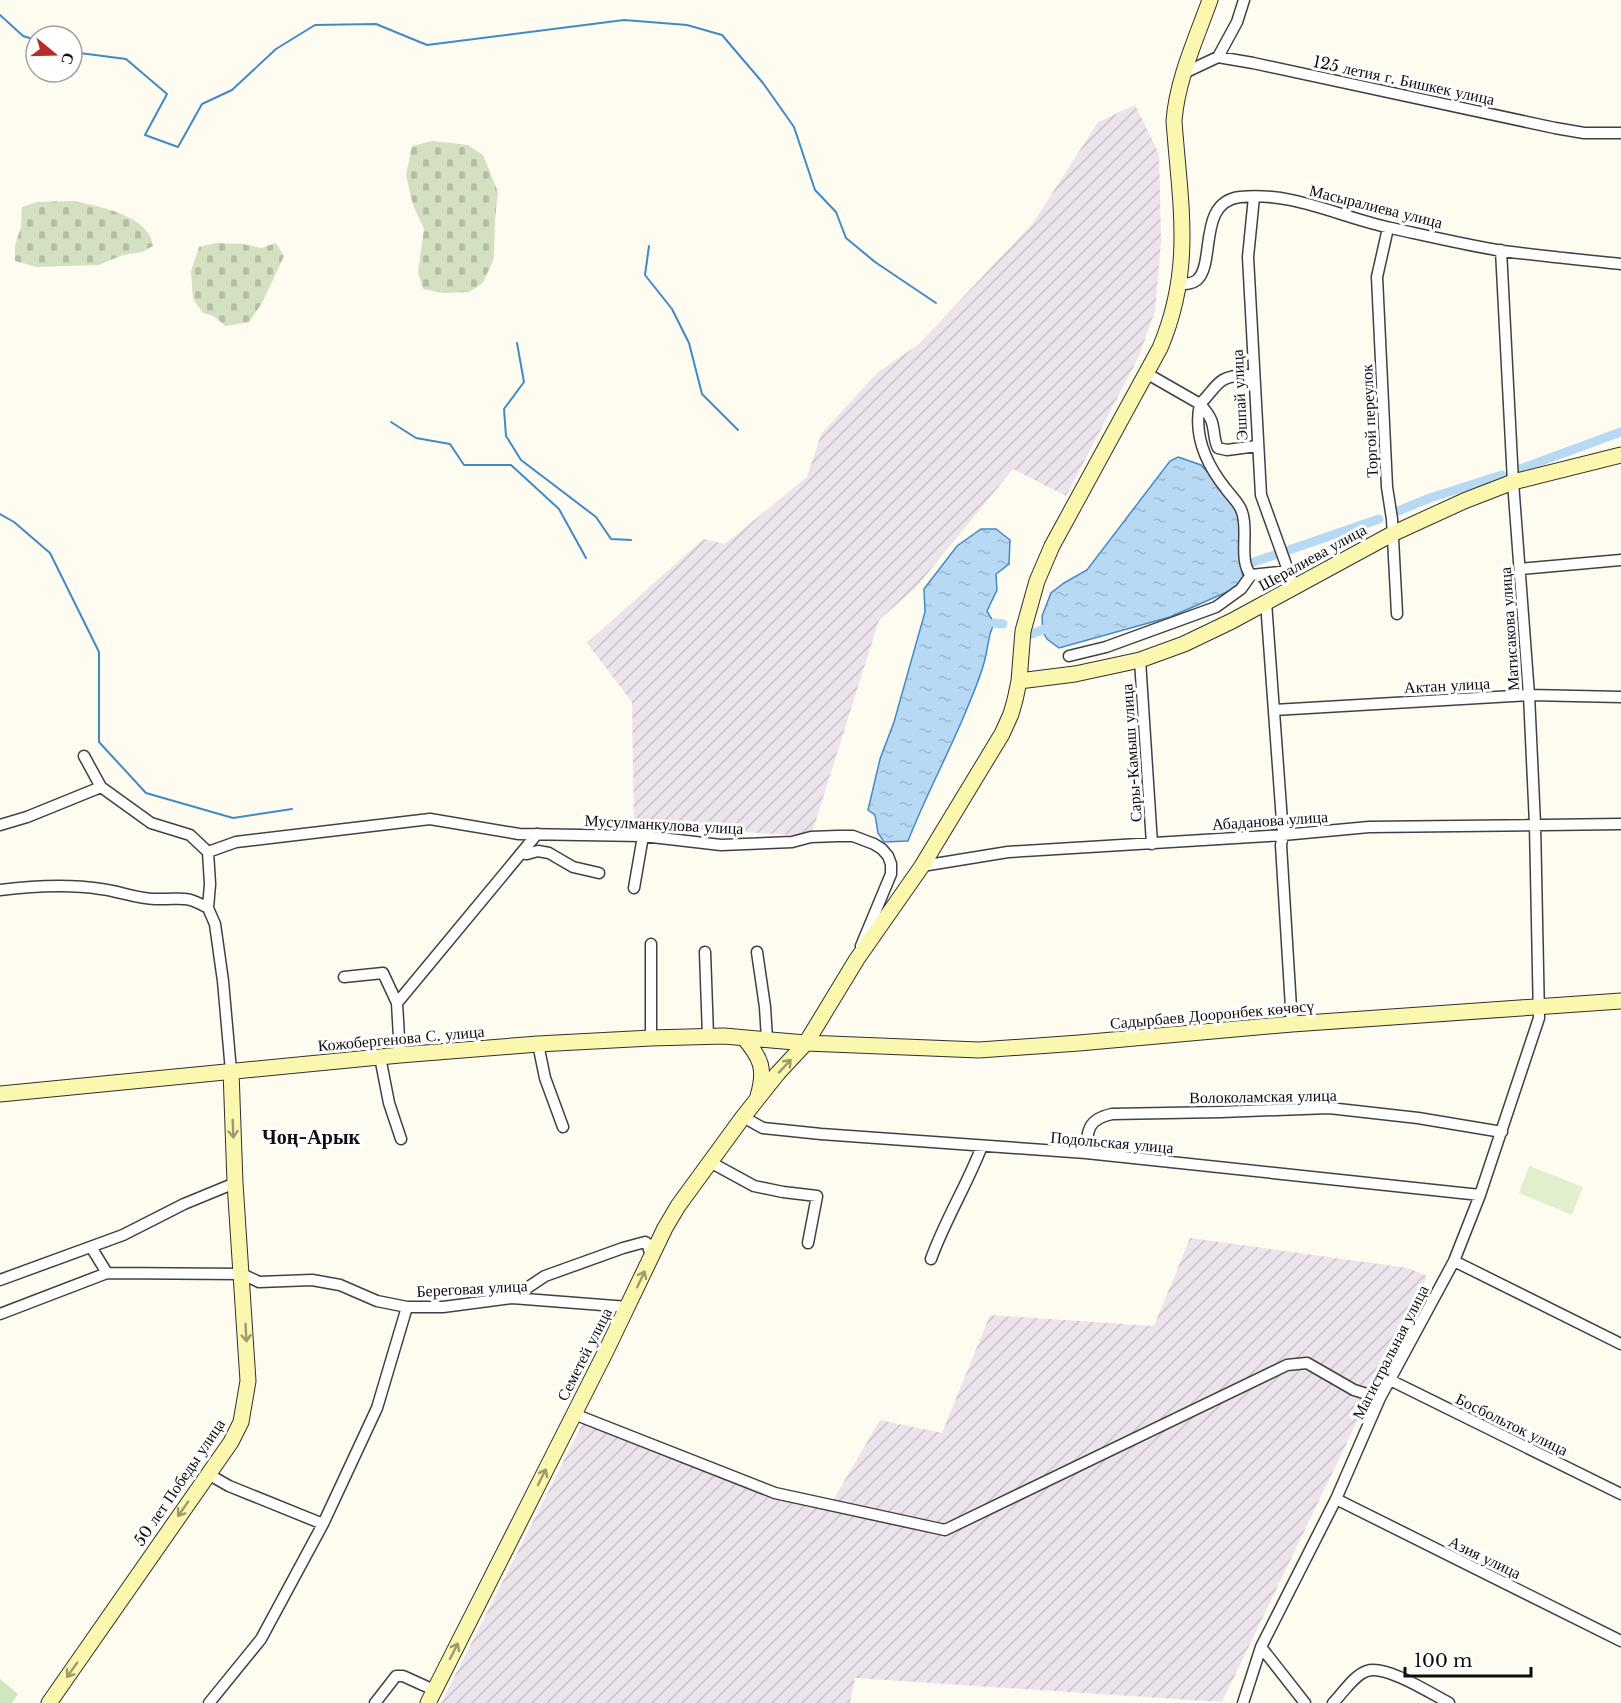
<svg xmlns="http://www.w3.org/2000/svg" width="1621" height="1703" font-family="'Libre Baskerville',serif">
<defs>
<pattern id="industrial-furrows" width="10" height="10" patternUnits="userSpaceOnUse" patternTransform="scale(1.5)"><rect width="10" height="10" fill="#ece3ec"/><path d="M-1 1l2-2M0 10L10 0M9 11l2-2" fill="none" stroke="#c9c2c9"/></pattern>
<pattern id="cemetery-stones" width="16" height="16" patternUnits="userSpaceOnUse" patternTransform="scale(1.5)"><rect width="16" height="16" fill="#d4e0c2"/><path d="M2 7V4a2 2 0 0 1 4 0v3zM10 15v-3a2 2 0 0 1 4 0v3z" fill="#b5bfa6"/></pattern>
<pattern id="water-ripples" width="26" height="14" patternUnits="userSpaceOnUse" patternTransform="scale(1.5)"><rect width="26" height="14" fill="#b7d9f3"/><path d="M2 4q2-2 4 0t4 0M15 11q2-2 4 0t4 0" fill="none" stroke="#9cb9cf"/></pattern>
</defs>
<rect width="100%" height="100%" fill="#fefcf0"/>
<path fill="url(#industrial-furrows)" d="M1135 105 1159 154 1161 242 1155 311 1139 356 1066 496 1013 469 917 586 879 620 811 836 634 826 632 702 587 643 703 539 725 544 807 477 821 434 877 373 919 344 1033 223 1098 122Z
M1190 1238 1408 1268 1427 1276 1222 1702 855 1678 850 1703H441L586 1417 828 1509 880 1420 942 1433 990 1315 1154 1326Z"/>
<path fill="#d0e7bb" d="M0 1679 18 1694 12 1703H0Z"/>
<path fill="url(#cemetery-stones)" d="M433 141 468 145 483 155 498 192 495 219 494 258 483 283 469 292 444 293 423 289 418 272 424 229 413 205 406 175 412 146Z
M73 201C97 206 150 215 153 246L142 252 123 255 99 265 37 267 15 261V245L21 227 22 207 37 202Z
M216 243 243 244 261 248 276 243 284 256 262 303 249 322 226 326 213 316 203 313 193 299 191 271 199 247Z"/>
<path fill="#e1efcd" d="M1529 1166 1583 1187 1572 1215 1519 1193Z"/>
<path fill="url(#water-ripples)" stroke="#428ac6" stroke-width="1.5" d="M1178 457 1201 465 1227 493 1243 523 1241 568 1243 577 1234 589 1170 617 1059 648 1047 639 1043 632 1042 616 1051 593 1064 583 1087 570 1170 461Z
M981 529H996L1010 540 1009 564 996 574 997 590 987 611 994 623C987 639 989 643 985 659 981 676 973 694 966 711 948 755 925 797 908 841L884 842 878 833 875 815 868 810 880 759 894 722 925 612 924 589 957 546Z"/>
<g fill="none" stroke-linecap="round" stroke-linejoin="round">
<path stroke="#428ac6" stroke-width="2" d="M0 15 23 36 36 40
M72 52 126 59 167 94 145 135 178 147 202 104 232 90 276 49 315 25 376 24 427 45 624 20 687 25 722 35 763 83 794 127 815 190 836 212 846 238 875 262 936 303
M649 246 645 275 672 309 689 343 702 394 738 430
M517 343 524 382 504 409 506 436 521 460 596 517 611 539 631 540
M391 422 416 438 450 444 464 465H511L559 509 586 558
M0 514 14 522 50 553 99 652V742L146 793 233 818 292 809"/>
<path stroke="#b7d9f3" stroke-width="9" d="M1517 470 1621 432
M1398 511 1430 498 1502 475
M1248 564 1379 519
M994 623 1003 624
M1032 634 1052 626"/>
<defs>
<path id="street" d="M1218 57 1237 22 1244 0
M1184 73 1218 57 1253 63 1555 128 1584 133H1621
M1254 197 1248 257 1261 495 1294 587
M1388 228 1377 277 1387 487 1392 519 1397 614
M1179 284C1186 284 1192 284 1197 280 1216 263 1197 202 1240 197 1292 191 1342 218 1391 228 1428 236 1466 245 1503 251 1542 256 1582 260 1621 264
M1146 373 1200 404C1193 436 1206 464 1226 489 1231 496 1240 504 1242 512 1249 530 1238 561 1251 575
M1253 381 1247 375C1216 376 1219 385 1200 404 1206 411 1212 418 1213 427 1215 435 1214 441 1218 448L1227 450 1257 446
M1520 569 1621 560
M1266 602 1283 835 1281 845 1292 1024
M1069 656 1106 647 1216 607 1241 589 1251 575 1288 571
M1140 660 1152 844
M1274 710 1529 695 1621 697
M84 756 101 787 151 823 190 835 208 852 210 884 208 908 215 924 223 981 231 1071
M0 825 27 817 101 787
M208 852 236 842 430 819 519 834 643 836 721 845 792 842 811 837 838 836H853L874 844 882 849 888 856 891 864V874L861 946
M521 853 527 854 538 851 549 853 573 867 599 873
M922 866 1008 852 1283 835 1369 827 1621 824
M634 888 643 836
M0 890C33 886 68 884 101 889 119 891 137 899 155 899 182 900 183 894 208 908
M651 944V1038
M705 952 708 1036
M757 952 765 1007 767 1039
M344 977 383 973 397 1003
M538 1044 545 1078 563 1127
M400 1055 397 1003 537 834
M380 1057 389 1103 401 1139
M743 1117 763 1128 821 1134 1086 1153 1480 1195
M1086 1153C1087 1130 1088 1119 1112 1114L1221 1112 1329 1108 1418 1118 1502 1132
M710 1162 754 1186 783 1192 817 1196 808 1243
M91 1247 107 1273 242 1274 259 1282 312 1280 340 1285 377 1301 407 1307H443L512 1298 628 1307
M931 1259C945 1220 967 1185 982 1146
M1454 1261 1621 1344
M0 1280 123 1235 184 1204 235 1183
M512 1298 545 1276 623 1248 645 1242 648 1244 649 1250 653 1252
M0 1314 107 1273
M1390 1380 1621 1494
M574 1414 775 1493 945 1530 1287 1365 1307 1363 1354 1390 1380 1398
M208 1474 229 1486 323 1524
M1336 1499 1621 1641
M1261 1647 1305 1703
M209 1703 261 1639 323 1524 377 1408 407 1307
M375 1703 396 1676H403L434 1690
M1243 1703 1261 1647 1336 1499 1380 1398 1454 1261 1480 1195 1539 1018 1535 824 1529 695 1513 482 1501 250
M1333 1703C1343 1693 1354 1675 1367 1671 1385 1664 1432 1694 1449 1703"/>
<path id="secondary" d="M1019 681 1075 674 1140 660 1184 644 1232 621 1392 534 1464 501 1513 482 1621 455
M744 1038C761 1058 766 1069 758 1096
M0 1094 400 1055 538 1044 651 1038 724 1036 806 1043 979 1050 1079 1043 1292 1024 1621 1001
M49 1703 231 1442 241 1422 248 1381 235 1183 231 1071
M428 1703 606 1351 665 1228 678 1206 743 1117 778 1073 806 1043 857 959 922 866 1002 734 1011 714 1015 700 1019 681 1023 631 1037 581 1052 546 1160 348C1194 268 1180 204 1174 121 1177 80 1196 39 1210 0"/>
</defs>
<use href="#street" stroke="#414141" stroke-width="13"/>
<use href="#secondary" stroke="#303030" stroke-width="17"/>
<use href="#street" stroke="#fff" stroke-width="10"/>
<use href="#secondary" stroke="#fbf7af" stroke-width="15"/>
</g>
<defs><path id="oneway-shaft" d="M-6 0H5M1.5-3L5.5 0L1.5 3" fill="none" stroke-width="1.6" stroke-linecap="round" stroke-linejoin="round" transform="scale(1.5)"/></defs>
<g stroke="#9c9a6f">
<use href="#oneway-shaft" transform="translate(785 1066) rotate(-47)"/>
<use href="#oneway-shaft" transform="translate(233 1129) rotate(88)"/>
<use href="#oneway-shaft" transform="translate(641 1279) rotate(-65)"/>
<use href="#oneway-shaft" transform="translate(246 1333) rotate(87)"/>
<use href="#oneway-shaft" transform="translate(542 1477) rotate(-63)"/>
<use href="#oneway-shaft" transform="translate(183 1509) rotate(125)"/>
<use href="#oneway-shaft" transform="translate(454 1651) rotate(-63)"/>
<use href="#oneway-shaft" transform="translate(72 1670) rotate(125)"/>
</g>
<g text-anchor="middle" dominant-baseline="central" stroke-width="6" stroke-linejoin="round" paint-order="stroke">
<g font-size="16" fill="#0e0e0e" stroke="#fff">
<text transform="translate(1404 80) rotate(12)">125 летия г. Бишкек улица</text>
<text transform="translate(1376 206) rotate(14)">Масыралиева улица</text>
<text transform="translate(1239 395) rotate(-93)">Эшпай улица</text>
<text transform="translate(1369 421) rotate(-93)">Торгой переулок</text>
<text transform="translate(1312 557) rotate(-29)">Шералиева улица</text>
<text transform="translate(1509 629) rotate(-94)">Матисакова улица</text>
<text transform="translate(1447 685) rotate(-3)">Актан улица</text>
<text transform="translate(1131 753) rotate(-94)">Сары-Камыш улица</text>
<text transform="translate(1270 820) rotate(-4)">Абаданова улица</text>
<text transform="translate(664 824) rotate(3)">Мусулманкулова улица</text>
<text transform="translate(1212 1014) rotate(-5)">Садырбаев Дооронбек көчөсү</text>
<text transform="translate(401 1038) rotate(-5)">Кожобергенова С. улица</text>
<text transform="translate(1263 1096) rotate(-1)">Волоколамская улица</text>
<text transform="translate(1112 1142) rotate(5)">Подольская улица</text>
<text transform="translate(472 1288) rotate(-3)">Береговая улица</text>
<text transform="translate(1390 1352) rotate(-63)">Магистральная улица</text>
<text transform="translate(584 1354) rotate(-63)">Семетей улица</text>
<text transform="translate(1512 1424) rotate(26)">Босбольток улица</text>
<text transform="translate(179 1482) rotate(-56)">50 лет Победы улица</text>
<text transform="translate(1485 1557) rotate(26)">Азия улица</text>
</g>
<g font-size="20" font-weight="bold" fill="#0e0e0e" stroke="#fff">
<text x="311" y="1137">Чоң-Арык</text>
</g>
</g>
<g transform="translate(54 54) rotate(109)"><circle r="28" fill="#ffffff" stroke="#9f9f9f" stroke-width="1.5"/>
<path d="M0-4.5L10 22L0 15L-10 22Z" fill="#b72e2d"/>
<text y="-9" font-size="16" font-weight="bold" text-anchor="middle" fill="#0e0e0e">С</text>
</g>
<path d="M1405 1667v9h126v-9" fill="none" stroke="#0e0e0e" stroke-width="3"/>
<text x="1414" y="1667" font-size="18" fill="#0e0e0e" stroke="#ffffff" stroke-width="4.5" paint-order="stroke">100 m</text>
</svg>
